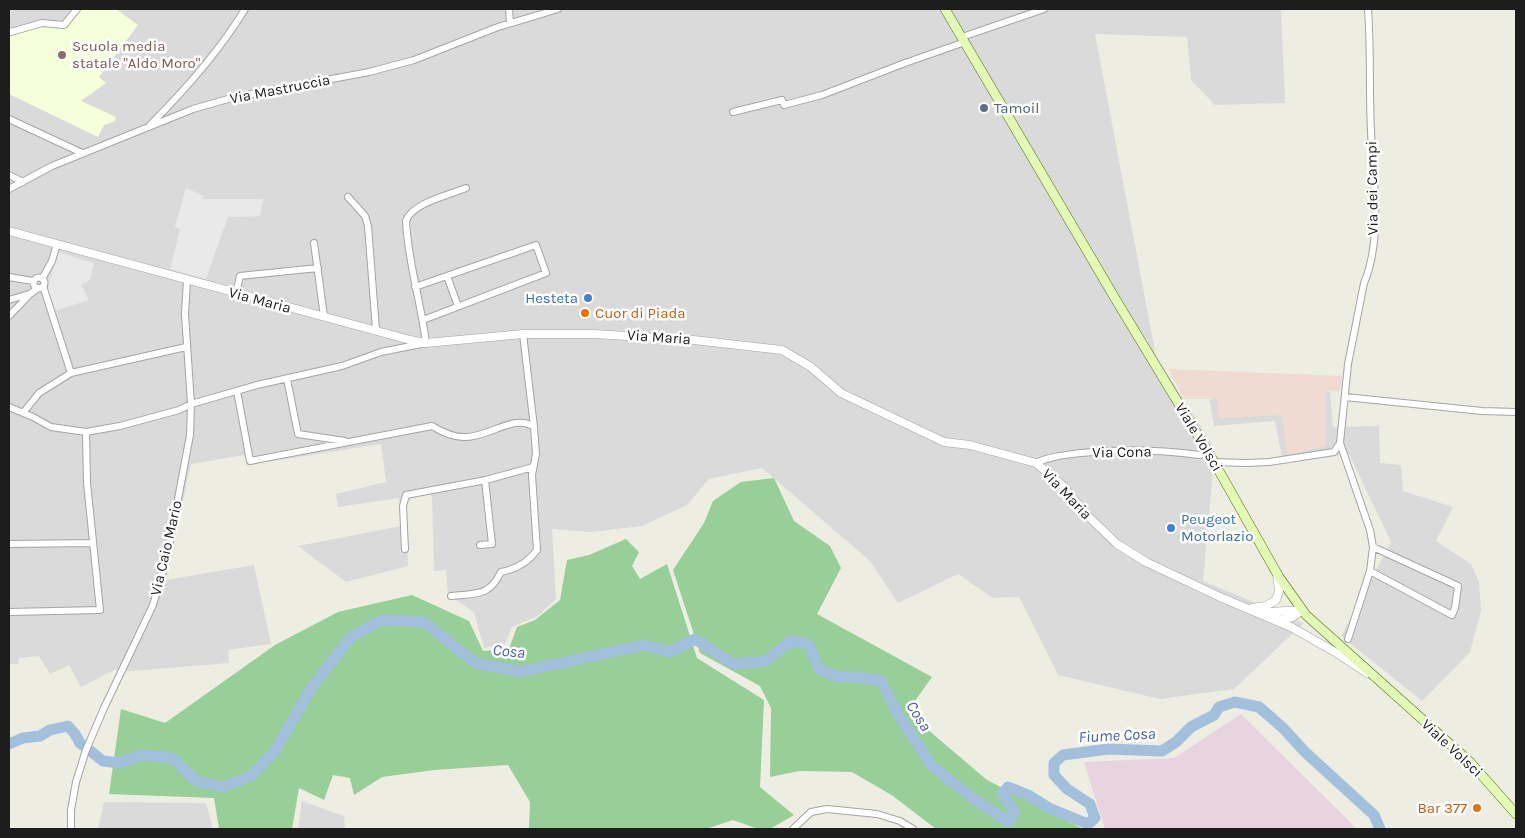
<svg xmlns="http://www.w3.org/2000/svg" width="1525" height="838" font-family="Karla,sans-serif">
<rect width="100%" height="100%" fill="#eeede2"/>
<path fill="#dbdada" d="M9 9H1281L1285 103 1215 105 1191 80 1187 37 1095 34 1156 356 1215 449 1203 581 1304 623 1234 689 1160 699 1058 675 1019 597 993 598 958 574 898 603 870 561 762 468 709 479 687 505 642 526 591 532 552 529 556 599 538 616 512 627 505 644 484 648 474 612 448 595 446 570 434 571 432 496 428 494 413 496 406 505 408 566 346 582 298 546 401 526 399 498 338 507 336 494 386 482 381 444 247 465 244 455 191 464 166 580 254 565 271 644 228 650 229 663 132 671 114 670 81 687 69 665 50 674 39 656 19 658 18 664H9Z
M1330 392 1333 427 1379 426 1380 463 1401 465 1403 491 1453 507 1436 541 1471 564 1479 582 1481 611 1470 652 1422 701 1341 636 1391 542 1349 454 1283 463 1275 421 1214 426 1209 396Z
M302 801 344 816 345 829H298Z
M104 802 206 803 213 829H98Z"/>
<path fill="#efdbd1" d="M1169 369 1342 376 1340 391 1325 392 1326 446 1287 456 1282 415 1219 418 1217 399H1184Z"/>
<path fill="#e7d4de" d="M1241 714 1357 829H1105L1084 762 1174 758Z"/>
<path fill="#f5ffda" d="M82 9H116L138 25 99 77 106 83 81 101 116 117 115 121 104 125 98 137 9 94V34L28 28 52 25 67 28Z"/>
<path fill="#98ce97" d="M774 478 794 521 830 546 841 568 817 614 932 677 907 712 987 780 1083 829H936L893 796 852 772 799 771 770 777 771 708 760 686 700 653 673 570 704 523 713 501 741 482Z
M626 539 639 552 632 566 640 579 667 564 697 658 764 700 760 787 794 815 770 829H758L733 820 706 829H529L530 802 508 765 434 770 382 777 354 795 350 778 333 775 324 800 299 788 292 829H219L214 798 109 794 121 709 165 723 275 645 338 612 412 595 469 621 483 651 509 649 517 627 535 620 560 600 567 560 589 555Z"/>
<path fill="#e9e9e9" d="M186 188 204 196 202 199H263L260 216 228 217 206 279 170 269 180 229 175 227Z
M58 252 94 263 90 280 81 285 89 300 54 311 47 291Z"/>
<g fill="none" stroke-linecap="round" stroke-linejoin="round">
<path stroke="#a2bfdc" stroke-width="11" d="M9 744 23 738 40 736 50 730 68 726 75 734 80 743 103 761 119 763 142 755 172 758 196 781 223 787 251 776 275 751 312 687 351 637 382 620 424 622 475 663 520 672 644 645 670 652 695 639 733 664 766 661 792 640 809 645 819 669 838 677H858L881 681 899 716 932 766 971 797 1008 822 1015 813 1002 794 1008 787 1028 795 1049 808 1088 824 1095 818 1090 804 1067 789 1054 775V763L1063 755 1108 749 1162 751 1176 742 1191 727 1214 715 1219 707 1235 702 1259 707 1283 728 1305 752 1374 815 1380 829"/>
<defs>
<path id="minor" d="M509 9 510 23
M9 31 11 32 42 23 64 25 77 9
M962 37 1044 9
M733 112 782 100 784 105 822 95 905 63 965 42
M9 119 82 153
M150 125C185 90 219 52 245 9
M9 175 23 182
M9 189 52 166 193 109 235 97 369 72 414 60 498 27 558 9
M348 197 365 216 368 226 376 330
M314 243 324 316
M447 276 458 306
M9 277 33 281
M33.5 283a5.5 5.5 0 1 1 11 0a5.5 5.5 0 1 1-11 0Z
M42 279 52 261 57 244
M43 286 71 373
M415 287 536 245 546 273 423 320
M236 293 240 276 318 268
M9 300 29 294
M9 316 30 294 38 288
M523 334 534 427
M287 379 298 434 345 441
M237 391 250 461 432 426C442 432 455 438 466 437 489 437 516 413 534 427L536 454 532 475 537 550C528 563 516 569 501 572 489 597 476 593 451 596
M1345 397 1482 411 1516 412
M9 407 33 417 51 427 86 432 120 426 179 410 191 404 257 385 342 366 381 352 426 343C421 302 408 263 406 221 412 203 449 195 466 188
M23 413 39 393 71 373 186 347
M1340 443 1370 530 1373 547 1370 571 1348 639
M1214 462 1246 463 1269 462 1334 452 1340 443 1348 364 1364 283C1383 238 1373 180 1371 131 1369 91 1371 50 1368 9
M1036 463C1050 456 1066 455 1081 453 1121 449 1160 450 1200 455L1208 451
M9 544 92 543
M480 545 492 544 485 480
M405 549 403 506 406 495 486 480 533 467
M1370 571 1452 615 1455 608 1458 586 1373 547
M9 612 100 610 87 483 86 432
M71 829V810L76 782 86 750 104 708 153 605 167 558 190 435 191 404 185 314 187 281
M793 829 811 812 827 809 877 814 900 821 913 829"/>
<path id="tertiary" d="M9 231 410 340 426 343 523 334H594L694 340 782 350 811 367 841 393 944 442 970 445 1036 463 1063 486 1086 514 1117 544 1146 562 1220 597 1291 627 1335 652 1367 673
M1252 608 1266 606 1276 600 1279 591 1277 574
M1259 610 1271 612 1302 610
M1276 619C1287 621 1294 617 1302 610"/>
<path id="secondary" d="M945 9 1116 300 1214 462 1279 577 1306 615 1470 762 1516 814"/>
</defs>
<use href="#minor" stroke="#a4a4a4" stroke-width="8"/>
<use href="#tertiary" stroke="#a4a4a4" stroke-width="9"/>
<use href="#secondary" stroke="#497305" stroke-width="10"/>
<use href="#minor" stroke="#fff" stroke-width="6"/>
<use href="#tertiary" stroke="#fff" stroke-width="8"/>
<use href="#secondary" stroke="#e3f9b5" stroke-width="9"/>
</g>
<circle fill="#8d6e63" stroke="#fff" stroke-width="2" cx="62" cy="55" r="5"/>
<circle fill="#5c6f8a" stroke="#fff" stroke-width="2" cx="984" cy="108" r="5"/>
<g fill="#3f7fe0" stroke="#fff" stroke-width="2">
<circle cx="588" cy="298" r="5"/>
<circle cx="1171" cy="528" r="5"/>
</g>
<g fill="#e8710a" stroke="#fff" stroke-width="2">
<circle cx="585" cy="313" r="5"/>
<circle cx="1477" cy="808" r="5"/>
</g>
<g text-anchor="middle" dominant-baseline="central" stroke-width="5" stroke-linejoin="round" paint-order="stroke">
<g font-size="15" fill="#785e54" stroke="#fff" text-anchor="start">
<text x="72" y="46">Scuola media<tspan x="72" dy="17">statale "Aldo Moro"</tspan></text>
</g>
<g font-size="15" fill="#1d1d1d" stroke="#fff">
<text transform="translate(280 89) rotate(-11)">Via Mastruccia</text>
<text transform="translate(1372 188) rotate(-91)">Via dei Campi</text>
<text transform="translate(260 300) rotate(15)">Via Maria</text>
<text transform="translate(659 337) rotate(4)">Via Maria</text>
<text transform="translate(1199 437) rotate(59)">Viale Volsci</text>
<text transform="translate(1122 452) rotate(-1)">Via Cona</text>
<text transform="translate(1067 494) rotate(46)">Via Maria</text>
<text transform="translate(166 548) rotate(-77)">Via Caio Mario</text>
<text transform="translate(1452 748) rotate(43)">Viale Volsci</text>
</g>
<g font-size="15" fill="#4e5e75" stroke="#fff" text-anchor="start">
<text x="994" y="108">Tamoil</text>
</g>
<g font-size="15" fill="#366cbe" stroke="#fff" text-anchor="end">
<text x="578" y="298">Hesteta</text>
<text x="1181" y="519" text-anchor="start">Peugeot<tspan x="1181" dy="17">Motorlazio</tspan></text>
</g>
<g font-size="15" fill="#c56008" stroke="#fff" text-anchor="start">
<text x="595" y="313">Cuor di Piada</text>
<text x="1467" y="808" text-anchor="end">Bar 377</text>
</g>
<g font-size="16" font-style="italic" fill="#4a60ac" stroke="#fff">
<text transform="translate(509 651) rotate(6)">Cosa</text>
<text transform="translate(919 716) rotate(58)">Cosa</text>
<text transform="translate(1117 735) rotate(-3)">Fiume Cosa</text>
</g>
</g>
<rect width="1525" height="838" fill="none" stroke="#1d1d1d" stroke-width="20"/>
</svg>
